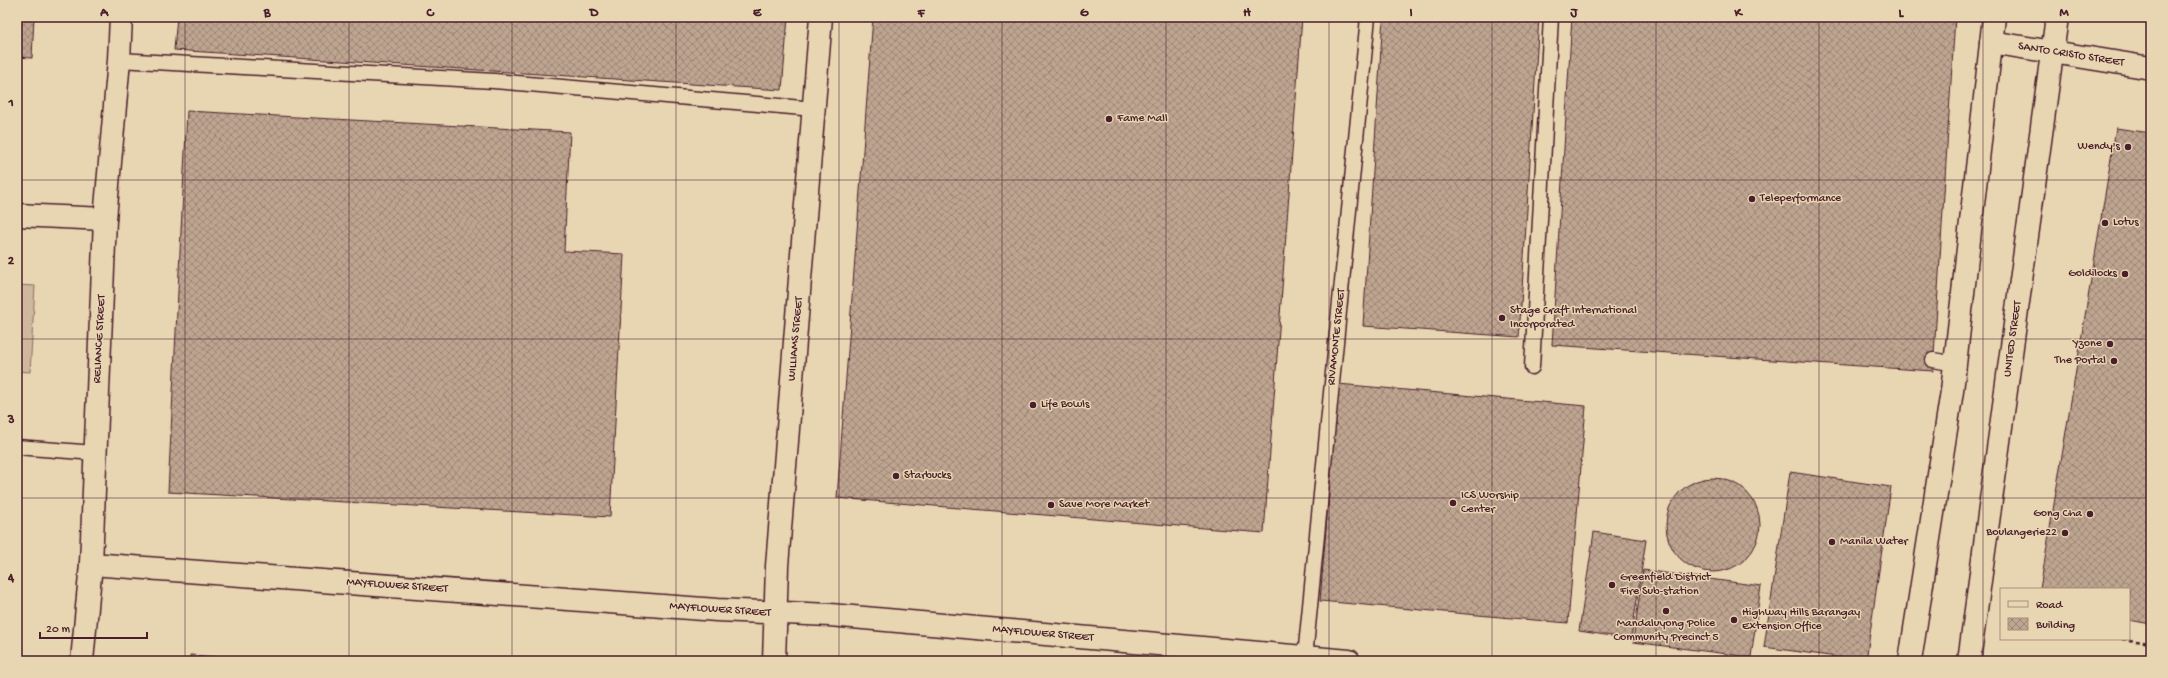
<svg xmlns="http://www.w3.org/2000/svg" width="2168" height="678" font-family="'Gochi Hand',sans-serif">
<defs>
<pattern id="building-cross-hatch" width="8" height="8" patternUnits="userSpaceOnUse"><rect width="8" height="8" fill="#bea590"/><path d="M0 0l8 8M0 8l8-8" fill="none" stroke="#9c8676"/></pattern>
</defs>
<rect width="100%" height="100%" fill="#e8d6b3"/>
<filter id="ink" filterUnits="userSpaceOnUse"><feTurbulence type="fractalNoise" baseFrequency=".025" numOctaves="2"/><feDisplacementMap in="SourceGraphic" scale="8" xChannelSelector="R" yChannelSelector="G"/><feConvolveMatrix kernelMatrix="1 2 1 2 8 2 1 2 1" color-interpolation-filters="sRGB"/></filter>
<g filter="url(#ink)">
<path fill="#cfb89d" stroke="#8c6c64" d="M17 285 35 286 30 372 17 371Z"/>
<path fill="url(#building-cross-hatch)" stroke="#4a1f2b" d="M17 17H34L32 58 17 57Z
M177 17H788L782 90 174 50Z
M873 17H1302L1264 533 837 498Z
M1383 17H1539L1519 337 1363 326Z
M1572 17H1955L1933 371 1552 345Z
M187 111 570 132 564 251 624 254 610 517 168 492Z
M2116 128 2151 133V624L2129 620V589H2040Z
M1338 384 1586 406 1568 623 1320 601Z
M1790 472 1891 487 1866 661 1764 647Z
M1666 525a47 47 0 1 1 94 0a47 47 0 1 1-94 0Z
M1594 532 1646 540 1631 639 1579 631Z
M1643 570 1761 586 1751 657 1633 642Z
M190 655 274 661H190Z"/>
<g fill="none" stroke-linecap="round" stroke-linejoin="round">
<defs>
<path id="lane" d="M119 60 494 81 814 109
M1933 360 1956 364
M1532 367 1551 17
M17 447 95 453
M1305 657 1368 17"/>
<path id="street" d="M1991 42 2151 68
M17 215 105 219
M91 564 717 610 830 615 1349 661
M774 661 777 566 821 17"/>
<path id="secondary" d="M82 661 91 564 105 219 119 60 121 17
M1910 661 1952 391 1994 17
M1969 661 2057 17"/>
</defs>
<use href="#lane" stroke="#4a1f2b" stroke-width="17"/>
<use href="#street" stroke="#4a1f2b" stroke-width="25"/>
<use href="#secondary" stroke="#4a1f2b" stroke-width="25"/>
<path stroke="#4a1f2b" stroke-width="2.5" stroke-dasharray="4 3" stroke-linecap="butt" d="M2122 639 2151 643"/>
<use href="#lane" stroke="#e8d6b3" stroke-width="14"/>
<use href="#street" stroke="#e8d6b3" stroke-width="22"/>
<use href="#secondary" stroke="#e8d6b3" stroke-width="22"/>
</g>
</g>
<path fill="none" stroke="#4a1f2b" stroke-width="1" stroke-opacity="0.55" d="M185 17V661M349 17V661M512 17V661M676 17V661M839 17V661M1002 17V661M1166 17V661M1329 17V661M1492 17V661M1656 17V661M1819 17V661M1983 17V661M17 180H2151M17 339H2151M17 498H2151"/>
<g fill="#4a1f2b" stroke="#e8d6b3" stroke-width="1.5">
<circle cx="1109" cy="119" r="4"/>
<circle cx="2128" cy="147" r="4"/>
<circle cx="1752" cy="199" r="4"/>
<circle cx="2105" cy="223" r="4"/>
<circle cx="2125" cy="274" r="4"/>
<circle cx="1502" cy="318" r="4"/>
<circle cx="2110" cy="344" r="4"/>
<circle cx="2114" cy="361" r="4"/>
<circle cx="1033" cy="405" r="4"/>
<circle cx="896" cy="476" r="4"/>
<circle cx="1453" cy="503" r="4"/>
<circle cx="1051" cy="505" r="4"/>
<circle cx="2090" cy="514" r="4"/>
<circle cx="2065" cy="533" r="4"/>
<circle cx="1832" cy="542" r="4"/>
<circle cx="1612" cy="585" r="4"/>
<circle cx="1666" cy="611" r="4"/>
<circle cx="1734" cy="620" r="4"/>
</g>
<g text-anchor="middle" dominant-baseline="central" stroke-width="3" stroke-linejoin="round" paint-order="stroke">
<g font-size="12" fill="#4a1f2b" stroke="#e8d6b3">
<text transform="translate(2071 55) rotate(9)">SANTO CRISTO STREET</text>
<text transform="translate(1337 337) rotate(-84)">RIVAMONTE STREET</text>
<text transform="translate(100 339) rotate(-87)">RELIANCE STREET</text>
<text transform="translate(796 339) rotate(-85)">WILLIAMS STREET</text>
<text transform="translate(2013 339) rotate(-82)">UNITED STREET</text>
<text transform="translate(397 586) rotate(4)">MAYFLOWER STREET</text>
<text transform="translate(720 610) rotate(4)">MAYFLOWER STREET</text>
<text transform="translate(1043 634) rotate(5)">MAYFLOWER STREET</text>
</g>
<g font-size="12" fill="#4a1f2b" stroke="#e8d6b3" text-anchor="start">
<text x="1117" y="119">Fame Mall</text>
<text x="2120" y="147" text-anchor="end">Wendy's</text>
<text x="1760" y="199">Teleperformance</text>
<text x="2113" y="223">Lotus</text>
<text x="2117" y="274" text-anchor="end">Goldilocks</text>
<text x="1510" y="311">Stage Craft International<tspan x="1510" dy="14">Incorporated</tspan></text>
<text x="2102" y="344" text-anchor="end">Yzone</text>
<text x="2106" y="361" text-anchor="end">The Portal</text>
<text x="1041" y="405">Life Bowls</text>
<text x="904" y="476">Starbucks</text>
<text x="1461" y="496">ICS Worship<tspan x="1461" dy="14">Center</tspan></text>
<text x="1059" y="505">Save More Market</text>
<text x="2082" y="514" text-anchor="end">Gong Cha</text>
<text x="2057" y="533" text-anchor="end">Boulangerie22</text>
<text x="1840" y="542">Manila Water</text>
<text x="1620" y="578">Greenfield District<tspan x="1620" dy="14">Fire Sub-station</tspan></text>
<text x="1742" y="613">Highway Hills Barangay<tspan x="1742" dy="14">Extension Office</tspan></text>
<text x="1666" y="624" text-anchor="middle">Mandaluyong Police<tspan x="1666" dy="14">Community Precinct 5</tspan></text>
</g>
</g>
<rect width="2168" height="678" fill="none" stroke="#e8d6b3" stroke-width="44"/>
<rect x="2000" y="588" width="130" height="52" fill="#e8d6b3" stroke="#a98d7d"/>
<rect x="2008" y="601" width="20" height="6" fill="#e8d6b3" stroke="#a98d7d"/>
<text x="2036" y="608" font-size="12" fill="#4a1f2b">Road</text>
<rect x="2008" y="618" width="20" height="12" fill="url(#building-cross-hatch)" stroke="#a98d7d"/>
<text x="2036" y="628" font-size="12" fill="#4a1f2b">Building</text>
<path d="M40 632v6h107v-6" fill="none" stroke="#4a1f2b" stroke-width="2"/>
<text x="46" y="632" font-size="12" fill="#4a1f2b" stroke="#e8d6b3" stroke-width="3" paint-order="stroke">20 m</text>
<rect x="22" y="22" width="2124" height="634" fill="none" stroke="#4a1f2b" stroke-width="1.5"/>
<g font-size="13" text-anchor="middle" font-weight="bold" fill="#4a1f2b">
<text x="104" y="16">A</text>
<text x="267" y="16">B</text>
<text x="430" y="16">C</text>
<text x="594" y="16">D</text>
<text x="757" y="16">E</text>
<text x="921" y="16">F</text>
<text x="1084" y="16">G</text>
<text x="1247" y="16">H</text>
<text x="1411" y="16">I</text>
<text x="1574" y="16">J</text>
<text x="1738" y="16">K</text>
<text x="1901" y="16">L</text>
<text x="2064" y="16">M</text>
<text x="11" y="106">1</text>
<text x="11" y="264">2</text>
<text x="11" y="423">3</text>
<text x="11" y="581">4</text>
</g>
</svg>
